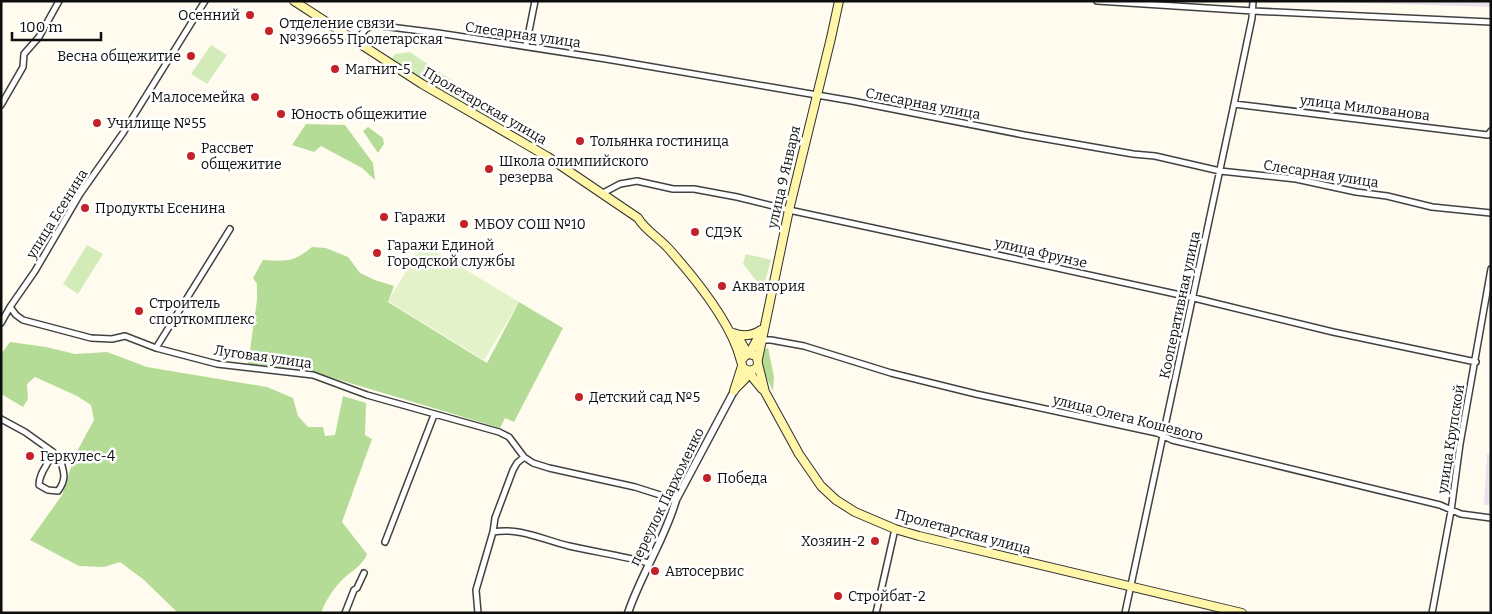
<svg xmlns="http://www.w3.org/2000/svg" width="1492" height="614" font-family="Bitter,serif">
<rect width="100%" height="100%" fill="#fffcef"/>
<path fill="#ece2ed" d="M1301 1H1491V7Z
M1487 454 1491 455V505H1484Z"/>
<path fill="#d2ebb8" d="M211 45 227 55 207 84 191 74Z
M410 52 494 109 489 118 390 61 395 54Z
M87 245 103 254 78 294 63 284Z
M746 254 771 260 763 289 743 264Z"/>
<path fill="#b5dc97" d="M306 124 345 125 373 163 375 180 362 168 321 146 314 152 292 145Z
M368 127 383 138 384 144 378 153 363 131Z
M312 247 326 248 348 257 360 273 375 280 394 286 388 302 487 363 519 302 563 328 514 422 505 418 500 428 313 372 248 364 257 300V284L253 278 263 260C288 261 292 263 312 247Z
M10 342 46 347 75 354 107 352 147 367 267 387 293 398 298 416 308 427H323L325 436 335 435 343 396 366 403 365 435 372 439 342 522 367 554C362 567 349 572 340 582 332 591 325 602 321 613H178L144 580 120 562 104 567 79 566 30 540 62 495 75 455 94 420 91 405 77 396 35 377 27 384 28 399 23 407 1 394V354Z
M768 348 774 377 773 391C767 378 757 365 763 350Z"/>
<path fill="#e4f2ca" d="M423 244 519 302 484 360 388 301Z"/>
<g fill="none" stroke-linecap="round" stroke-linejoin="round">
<defs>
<path id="minor" d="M1097 1 1253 11 1491 22
M355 41 366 29 374 25 438 33 606 59 852 101 1024 135 1133 154 1155 156 1220 171 1296 179 1356 192 1387 196 1432 207 1491 213
M526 46 535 1
M1234 104 1488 135 1491 131
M1 105 23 67 24 54 39 37 59 1
M603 193 620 184 637 181 673 189H694L737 197 789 210 975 250 1194 298 1333 332 1476 362
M10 307 35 271 80 194 123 133 205 1
M1 323 10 307 16 315 23 320 91 338 112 339 125 336 156 348 217 364 313 375 367 395 499 432 509 437 524 457 533 463 549 468 635 487 676 500
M761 340H771L804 346 891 373 976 394 1157 433 1172 440 1440 505 1461 514 1491 518
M156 348 230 229
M1 419 25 432 53 452C49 464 39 472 39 485L48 490 58 491C67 479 64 472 60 459
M493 532C519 527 544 540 569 546 596 552 622 556 649 563
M385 542 434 415
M345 613 354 590 357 588 364 573
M478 613 476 590 493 532 495 518 513 470 517 463 524 457
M876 613 895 529
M1125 613 1234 104 1252 18 1253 1
M1432 613 1451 511 1460 444 1491 269"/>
<path id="tertiary" d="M628 613C641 574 665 539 676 500L734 391"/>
<path id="secondary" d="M294 1 422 84 548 157 638 218C645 230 659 238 668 248 694 277 732 324 741 361
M733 333 741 342 748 354
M733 333C743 337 752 336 761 330
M749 354 756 356 758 362 757 368 750 371 743 368 741 361 745 356 749 354 759 336
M758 359 789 210 831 38 839 1
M758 364 765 392 799 454 821 486 836 500 855 512 895 529 919 536 1242 613
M750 371 753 378 762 389
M735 389 745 379 750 371
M734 391 742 366"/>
</defs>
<use href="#minor" stroke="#414141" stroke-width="8"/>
<use href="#tertiary" stroke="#414141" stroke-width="9"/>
<use href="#secondary" stroke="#303030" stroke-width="10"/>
<use href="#minor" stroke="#fff" stroke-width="5"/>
<use href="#tertiary" stroke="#fff" stroke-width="6"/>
<use href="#secondary" stroke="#fff6aa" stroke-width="8"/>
</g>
<g fill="#c22228" stroke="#fff" stroke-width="2">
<circle cx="250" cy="15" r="5"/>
<circle cx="269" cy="31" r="5"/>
<circle cx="191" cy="56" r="5"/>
<circle cx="335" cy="69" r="5"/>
<circle cx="255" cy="97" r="5"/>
<circle cx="281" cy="114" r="5"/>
<circle cx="97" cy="123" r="5"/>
<circle cx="580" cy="141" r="5"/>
<circle cx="191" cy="156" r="5"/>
<circle cx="489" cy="169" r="5"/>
<circle cx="85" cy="208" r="5"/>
<circle cx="384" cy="217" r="5"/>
<circle cx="464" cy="224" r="5"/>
<circle cx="695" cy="232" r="5"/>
<circle cx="377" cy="253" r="5"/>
<circle cx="722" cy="286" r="5"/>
<circle cx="139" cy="311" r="5"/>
<circle cx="579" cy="397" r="5"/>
<circle cx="30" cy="456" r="5"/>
<circle cx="707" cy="478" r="5"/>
<circle cx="875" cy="541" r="5"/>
<circle cx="655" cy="571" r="5"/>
<circle cx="838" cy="596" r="5"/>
</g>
<g text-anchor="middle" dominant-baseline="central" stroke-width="5" stroke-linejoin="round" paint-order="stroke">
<g font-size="14" fill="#0e0e0e" stroke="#fff" text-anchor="start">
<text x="240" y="15" text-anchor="end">Осенний</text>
<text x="279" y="23">Отделение связи<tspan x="279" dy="16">№396655 Пролетарская</tspan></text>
<text x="181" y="56" text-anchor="end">Весна общежитие</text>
<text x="345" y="69">Магнит-5</text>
<text x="245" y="97" text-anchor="end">Малосемейка</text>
<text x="291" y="114">Юность общежитие</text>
<text x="107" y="123">Училище №55</text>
<text x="590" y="141">Тольянка гостиница</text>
<text x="201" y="148">Рассвет<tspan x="201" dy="16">общежитие</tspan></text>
<text x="499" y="161">Школа олимпийского<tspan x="499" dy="16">резерва</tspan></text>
<text x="95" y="208">Продукты Есенина</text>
<text x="394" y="217">Гаражи</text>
<text x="474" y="224">МБОУ СОШ №10</text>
<text x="705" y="232">СДЭК</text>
<text x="387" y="245">Гаражи Единой<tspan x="387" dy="16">Городской службы</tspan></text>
<text x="732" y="286">Акватория</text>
<text x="149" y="303">Строитель<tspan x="149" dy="16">спорткомплекс</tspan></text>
<text x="589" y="397">Детский сад №5</text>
<text x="40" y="456">Геркулес-4</text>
<text x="717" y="478">Победа</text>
<text x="865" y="541" text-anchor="end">Хозяин-2</text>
<text x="665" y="571">Автосервис</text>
<text x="848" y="596">Стройбат-2</text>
</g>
<g font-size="14" fill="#0e0e0e" stroke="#fff">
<text transform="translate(523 35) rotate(8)">Слесарная улица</text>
<text transform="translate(923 104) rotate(11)">Слесарная улица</text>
<text transform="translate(485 106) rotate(30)">Пролетарская улица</text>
<text transform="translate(1365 108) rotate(7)">улица Милованова</text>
<text transform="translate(1321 174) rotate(9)">Слесарная улица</text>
<text transform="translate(784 177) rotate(-77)">улица 9 Января</text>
<text transform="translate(57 214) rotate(-58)">улица Есенина</text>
<text transform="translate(1041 253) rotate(13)">улица Фрунзе</text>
<text transform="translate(1180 305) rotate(-78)">Кооперативная улица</text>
<text transform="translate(263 357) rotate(8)">Луговая улица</text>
<text transform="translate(1128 418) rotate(14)">улица Олега Кошевого</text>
<text transform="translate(1451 439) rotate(-81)">улица Крупской</text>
<text transform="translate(667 497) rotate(-64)">переулок Пархоменко</text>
<text transform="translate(963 532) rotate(15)">Пролетарская улица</text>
</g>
</g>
<rect width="1492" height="614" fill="none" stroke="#0e0e0e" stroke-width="5"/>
<path d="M12 32v8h89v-8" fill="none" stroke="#0e0e0e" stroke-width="2.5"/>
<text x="20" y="32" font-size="15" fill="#0e0e0e" stroke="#ffffff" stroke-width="4" paint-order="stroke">100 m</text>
</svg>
